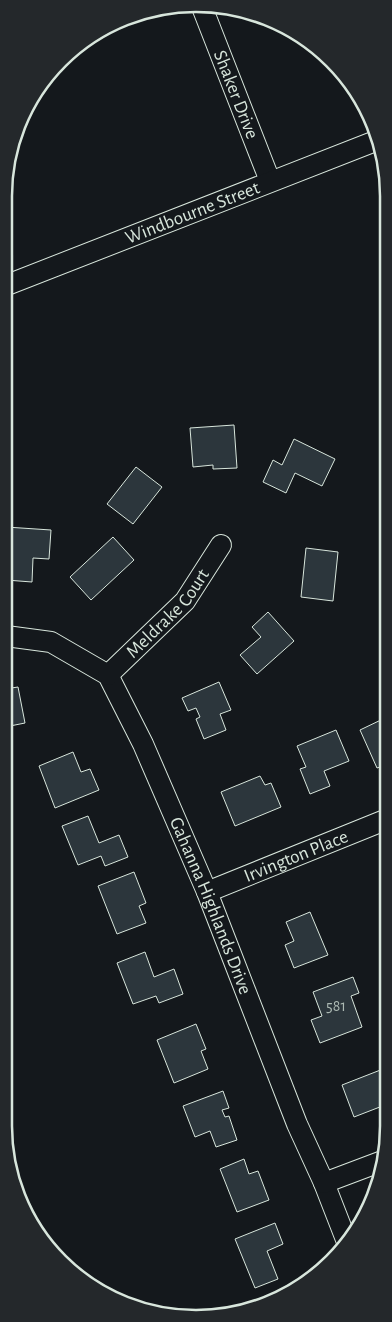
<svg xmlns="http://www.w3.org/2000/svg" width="392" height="1322" font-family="'Alegreya Sans',sans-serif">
<rect width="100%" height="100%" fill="#14181c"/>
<path fill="#2c363c" stroke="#d8e6dc" d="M234 425 237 468 213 469V465L193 467 190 428Z
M294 439 335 459 322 486 295 473 286 493 263 482 273 460 282 465Z
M136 467 162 487 133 524 107 504Z
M6 527 51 530 49 559 33 558 32 582 6 580Z
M113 537 134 560 91 600 70 577Z
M306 548 338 552 333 601 301 597Z
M268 612 294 641 257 674 240 655 261 637 252 627Z
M219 682 231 710 220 714 226 730 204 739 196 719 200 717 196 708 188 711 182 698Z
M18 687 25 723 5 727V689Z
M385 718V765L377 768 360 730Z
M336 730 349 761 324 771 330 786 310 794 300 769 306 767 297 746Z
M73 752 81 772 90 769 99 790 55 808 39 766Z
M260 776 265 785 271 783 281 807 235 826 221 792Z
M88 816 99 843 119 835 128 857 105 866 101 856 78 865 62 826Z
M134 872 146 903 139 906 146 923 117 934 98 886Z
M310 912 328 955 294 968 285 945 294 941 286 922Z
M145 952 154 977 174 969 183 994 159 1003 156 996 133 1004 117 963Z
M353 977 359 993 351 996 362 1027 320 1043 311 1020 322 1016 313 992Z
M196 1024 206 1049 201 1051 208 1069 174 1083 157 1040Z
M383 1069 385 1073V1105L354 1117 342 1085Z
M223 1091 229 1108 222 1110 225 1117 229 1116 237 1140 216 1147 210 1131 195 1137 183 1106Z
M244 1159 249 1174 258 1171 269 1200 237 1212 220 1169Z
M275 1223 283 1244 267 1251 278 1279 255 1288 235 1239Z"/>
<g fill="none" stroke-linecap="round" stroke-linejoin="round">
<defs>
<g id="minor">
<path id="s1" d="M202 7 270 181"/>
<path id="s2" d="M7 285 378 140"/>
<path id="s3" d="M6 636 51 642 108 675 143 744 207 892 297 1124 324 1183 347 1242"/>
<path id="s4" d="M108 675 185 601 221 545"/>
<path id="s5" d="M207 892 385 820"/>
<path d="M324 1183 385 1160"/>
</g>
</defs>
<use href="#minor" stroke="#d8e6dc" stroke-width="22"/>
<use href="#minor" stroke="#14181c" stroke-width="20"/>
</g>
<g text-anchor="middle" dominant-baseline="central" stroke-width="4" stroke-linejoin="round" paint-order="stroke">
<g font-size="16" fill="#adbab4">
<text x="336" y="1006">581</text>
</g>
<g font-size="19" fill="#d8e6dc" stroke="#14181c">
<text stroke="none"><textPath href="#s1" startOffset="94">Shaker Drive</textPath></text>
<text stroke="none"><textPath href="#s2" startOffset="199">Windbourne Street</textPath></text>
<text stroke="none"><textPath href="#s4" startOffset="86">Meldrake Court</textPath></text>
<text stroke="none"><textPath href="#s5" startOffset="96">Irvington Place</textPath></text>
<text stroke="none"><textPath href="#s3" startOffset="364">Gahanna Highlands Drive</textPath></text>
</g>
</g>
<path d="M0 0H392V1322H0ZM196 12H196A184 184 0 0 1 380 196V1126A184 184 0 0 1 196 1310H196A184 184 0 0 1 12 1126V196A184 184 0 0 1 196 12Z" fill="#24282b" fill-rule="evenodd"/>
<path fill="none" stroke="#d8e6dc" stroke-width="2.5" d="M196 12H196A184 184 0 0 1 380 196V1126A184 184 0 0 1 196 1310H196A184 184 0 0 1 12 1126V196A184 184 0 0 1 196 12Z"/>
</svg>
